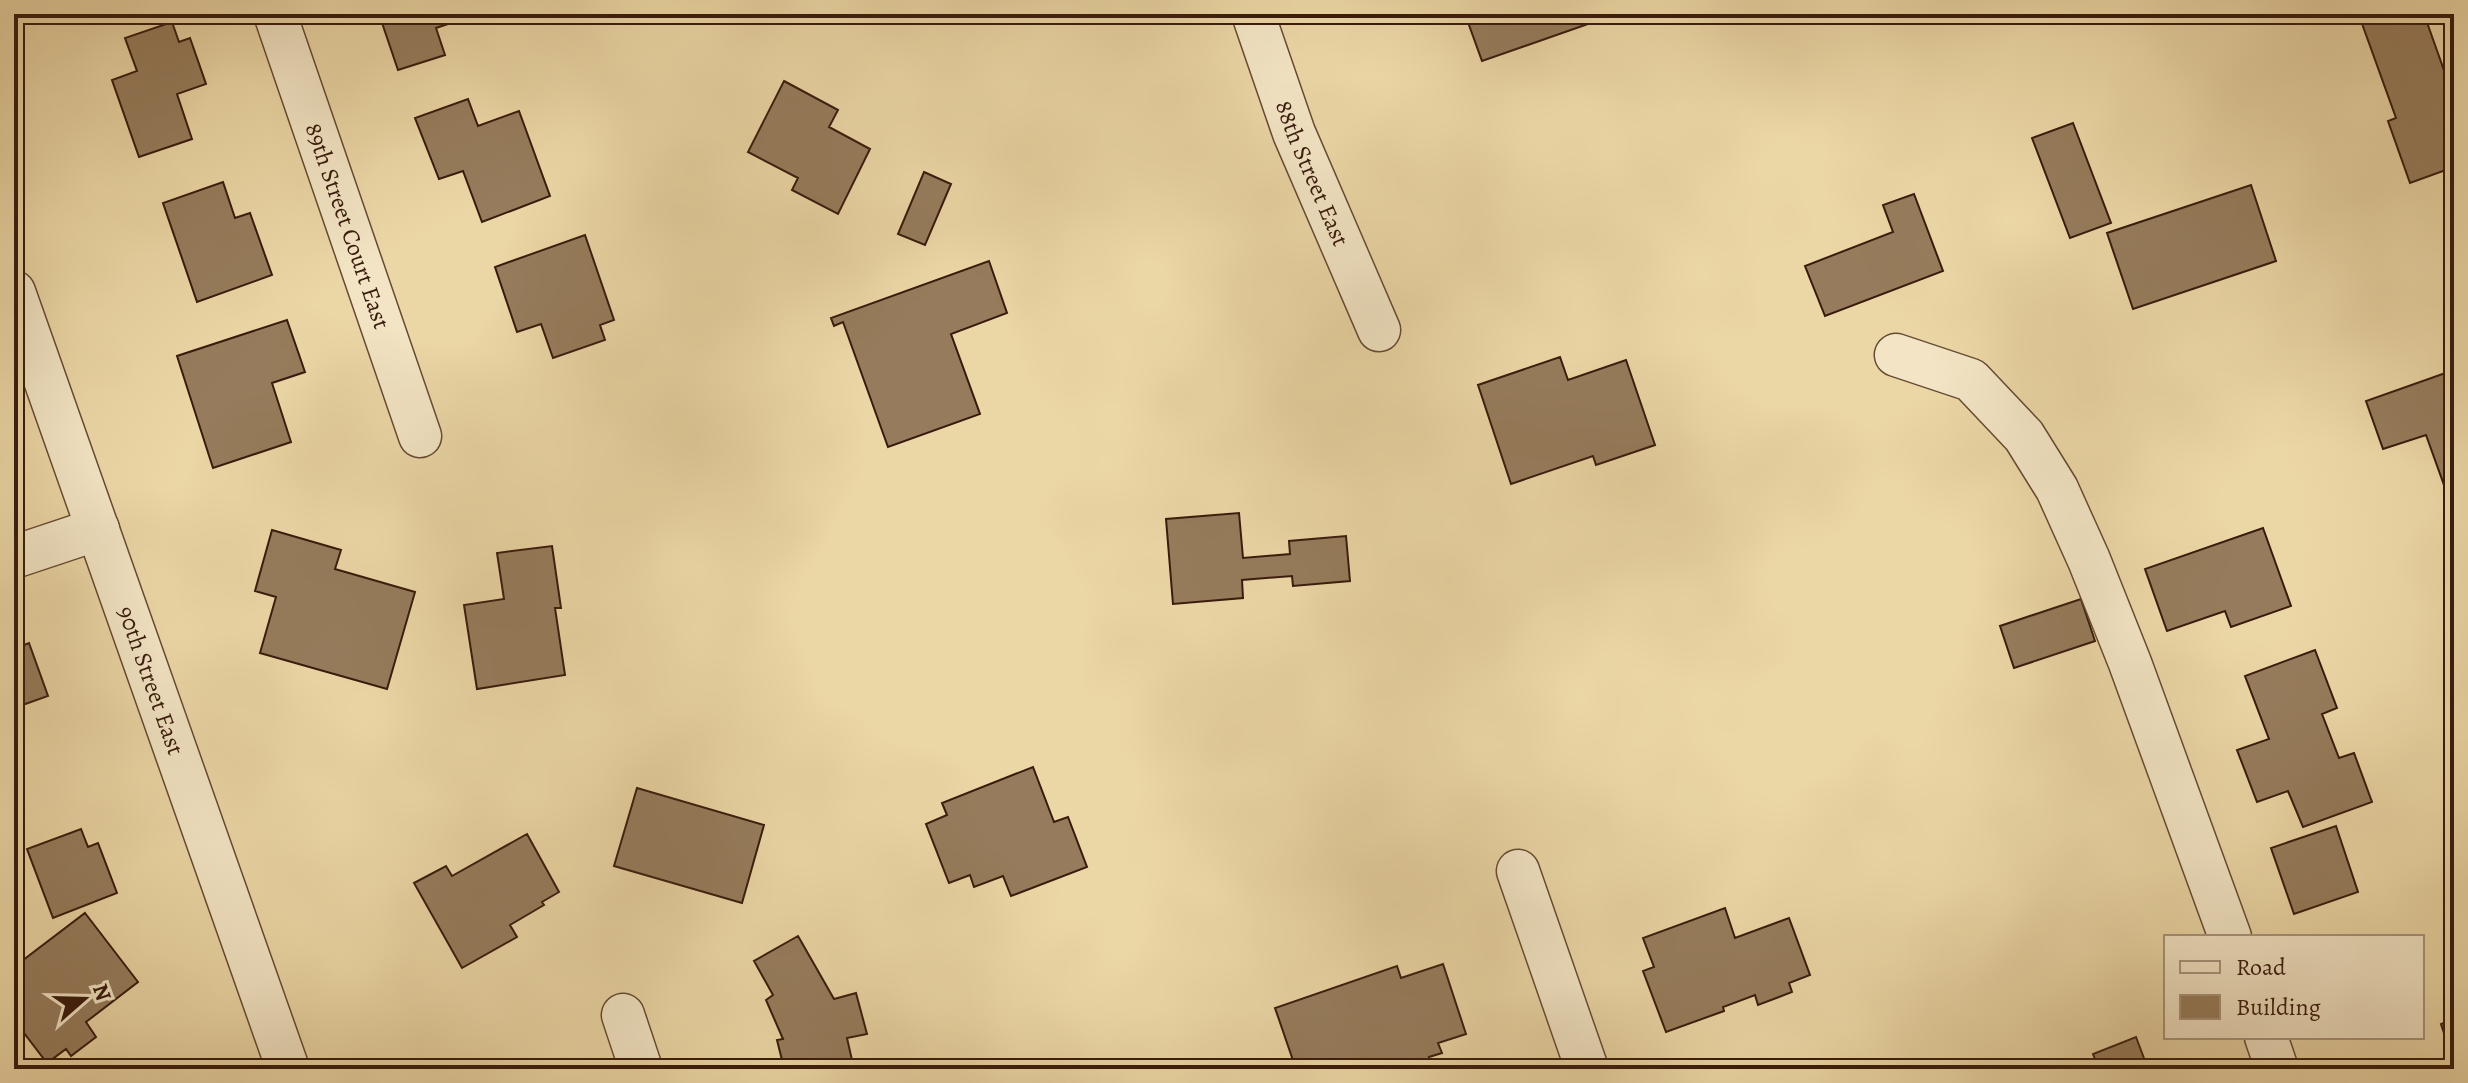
<svg xmlns="http://www.w3.org/2000/svg" width="2468" height="1083" font-family="Alegreya,serif">
<rect width="100%" height="100%" fill="#ebd6a5"/>
<filter id="stains"><feTurbulence type="fractalNoise" baseFrequency=".0025" numOctaves="4"/><feColorMatrix values="0 0 0 0 .2 0 0 0 0 .09 0 0 0 0 .02 0 0 0 .5 -.17"/></filter>
<radialGradient id="worn" r=".72"><stop offset=".6" stop-color="#630" stop-opacity="0"/><stop offset="1" stop-color="#630" stop-opacity=".3"/></radialGradient>
<path fill="#967c5c" stroke="#391b0d" stroke-width="2" d="M379 14H475V15L436 28 445 55 398 70Z
M1465 14H1610L1611 16 1482 61Z
M2370 14H2424L2451 90 2454 88V167L2410 183 2388 121 2396 118 2360 18Z
M172 22 179 42 190 38 206 84 177 94 192 139 139 157 112 80 137 71 125 38Z
M784 81 838 110 829 127 870 149 838 214 792 190 798 178 748 152Z
M468 99 478 126 519 111 550 196 482 222 463 171 439 179 415 118Z
M2073 123 2111 223 2070 238 2032 138Z
M924 172 951 184 925 245 898 234Z
M223 182 235 218 250 213 272 275 197 302 163 203Z
M2251 185 2276 261 2133 309 2107 233Z
M1914 194 1943 271 1825 316 1805 266 1893 232 1883 205Z
M585 235 614 320 600 325 605 340 553 358 541 324 517 332 495 267Z
M989 261 1007 313 951 334 980 414 888 447 843 322 834 326 831 318Z
M287 320 305 372 272 383 291 442 213 468 177 356Z
M1560 357 1568 380 1626 360 1655 445 1596 465 1593 456 1511 484 1478 385Z
M2454 370V513L2426 435 2383 449 2366 401Z
M1239 513 1243 558 1290 554 1289 541 1346 536 1350 581 1293 586 1292 576 1242 580 1243 598 1173 604 1166 519Z
M2263 528 2291 606 2231 627 2225 611 2167 631 2145 569Z
M272 530 341 550 335 569 415 592 387 689 260 653 276 597 255 591Z
M552 546 561 608H555L565 675 477 689 464 605 504 599 497 553Z
M2081 599 2095 641 2014 668 2000 626Z
M29 643 48 696 14 708V649Z
M2315 650 2337 708 2322 714 2339 758 2354 753 2372 802 2303 827 2288 791 2257 802 2237 750 2269 739 2245 676Z
M1033 767 1054 822 1068 817 1087 867 1011 896 1003 876 974 887 970 875 949 883 926 824 947 815 942 803Z
M637 788 764 825 742 903 614 866Z
M2336 826 2358 892 2294 914 2271 848Z
M81 829 88 847 98 843 117 893 53 918 27 849Z
M527 834 559 892 542 902 544 905 510 925 517 937 462 968 414 883 446 866 452 876Z
M1725 908 1735 938 1789 918 1810 975 1789 983 1792 992 1758 1005 1755 995 1723 1007 1724 1011 1666 1032 1643 971 1654 967 1643 938Z
M85 913 138 982 86 1022 96 1037 71 1056 66 1049 47 1063 14 1020V967Z
M798 936 834 999 856 993 867 1034 847 1038 854 1069 784 1068 777 1040 783 1039 766 1000 773 995 754 961Z
M1443 964 1466 1034 1438 1043 1442 1053 1429 1057 1433 1069H1296L1275 1008 1397 966 1401 978Z
M2454 1019V1063L2441 1024Z
M2136 1037 2148 1069H2099L2093 1054Z"/>
<g fill="none" stroke-linecap="round" stroke-linejoin="round">
<defs>
<g id="minor">
<path id="s1" d="M275 14 420 436"/>
<path id="s2" d="M1253 14 1294 133 1379 330"/>
<path id="s3" d="M14 292 288 1069"/>
<path d="M1896 355 1971 380 2024 436 2057 489 2089 560 2130 663 2230 937"/>
<path d="M14 557 98 529"/>
<path d="M1518 871 1587 1069"/>
<path d="M623 1015 641 1069"/>
<path d="M2266 1037 2277 1069"/>
</g>
</defs>
<use href="#minor" stroke="#664a33" stroke-width="45"/>
<use href="#minor" stroke="#f2e4c4" stroke-width="42"/>
</g>
<g text-anchor="middle" dominant-baseline="central" stroke-width="8" stroke-linejoin="round" paint-order="stroke">
<g font-size="24" fill="#391b0d" stroke="#f2e4c4">
<text stroke="none"><textPath href="#s2" startOffset="170">88th Street East</textPath></text>
<text stroke="none"><textPath href="#s1" startOffset="224">89th Street Court East</textPath></text>
<text stroke="none"><textPath href="#s3" startOffset="412">90th Street East</textPath></text>
</g>
</g>
<rect width="2468" height="1083" fill="none" stroke="#ebd6a5" stroke-width="48"/>
<rect x="16" y="16" width="2436" height="1051" fill="none" stroke="#391b0d" stroke-width="4"/>
<rect x="24" y="24" width="2420" height="1035" fill="none" stroke="#391b0d" stroke-width="2"/>
<rect x="2164" y="935" width="260" height="104" fill="#f2e4c4" stroke="#a8947b" stroke-width="2"/>
<rect x="2180" y="961" width="40" height="12" fill="#f2e4c4" stroke="#a8947b" stroke-width="2"/>
<text x="2236" y="975" font-size="24" fill="#391b0d">Road</text>
<rect x="2180" y="995" width="40" height="24" fill="#967c5c" stroke="#a8947b" stroke-width="2"/>
<text x="2236" y="1015" font-size="24" fill="#391b0d">Building</text>
<g transform="translate(84 999) rotate(70)" stroke="#f2e4c4" stroke-width="6" paint-order="stroke">
<path d="M0-6L14 30L0 20L-14 30Z" fill="#391b0d"/>
<text y="-12" font-size="22" font-weight="bold" text-anchor="middle" fill="#391b0d">N</text>
</g>
<rect width="100%" height="100%" filter="url(#stains)"/>
<rect width="100%" height="100%" fill="url(#worn)"/>
</svg>
